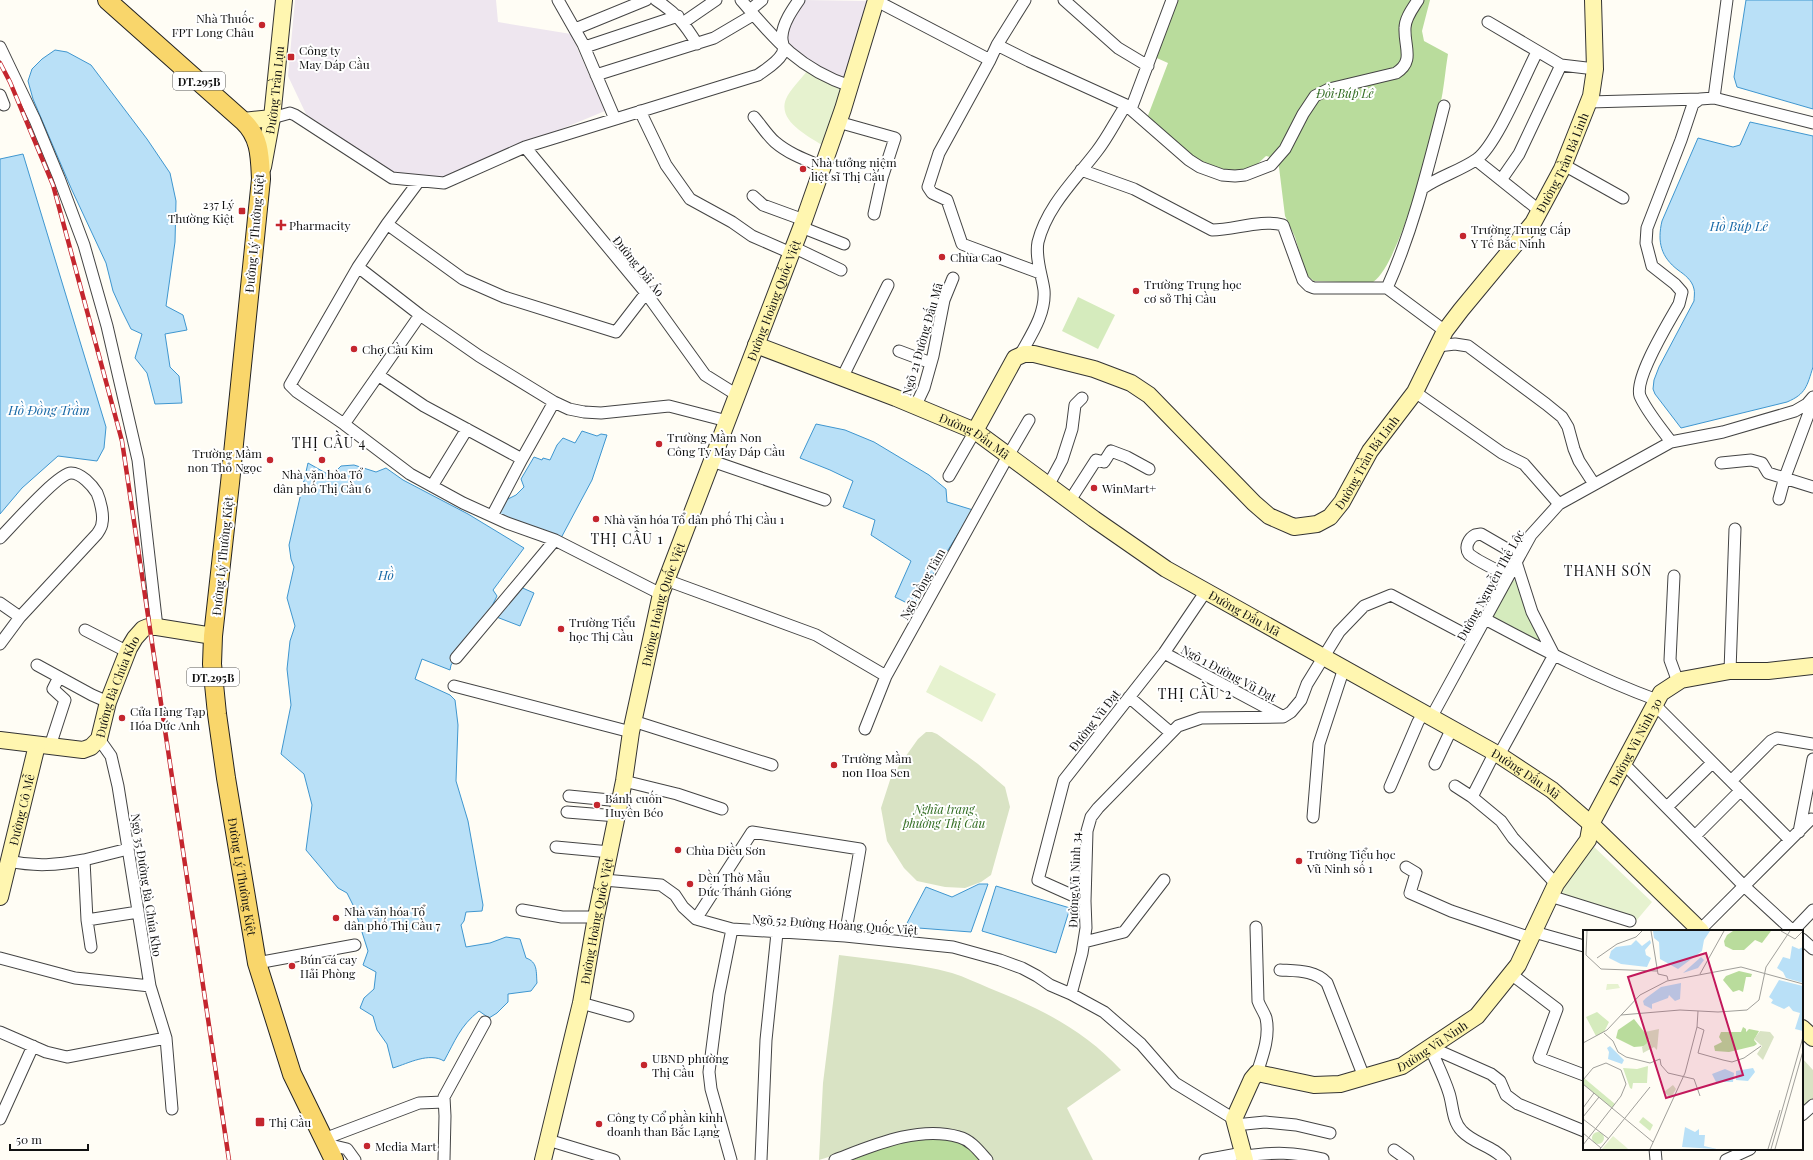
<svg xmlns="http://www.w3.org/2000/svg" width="1813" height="1160" font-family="'Playfair Display',serif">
<rect width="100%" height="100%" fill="#fffdf5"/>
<path fill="#eee6ef" d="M295 0H496L498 22 571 34 605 111 443 178 398 175 384 167 306 114 288 76Z
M804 0 868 1 845 78 811 66 786 44 784 32Z"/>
<path fill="#d5ebbd" d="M1078 297 1115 315 1098 349 1062 331Z
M1514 580 1517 581 1542 644 1492 619V615L1511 581Z"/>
<path fill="#b9dc9c" d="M1174 0H1430L1422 31 1424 41 1448 54C1445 72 1444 89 1440 106 1433 137 1397 273 1371 283L1314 281 1306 275 1295 237 1285 216 1278 159 1266 156 1249 172H1201L1144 126 1168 63 1150 55Z
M921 1136 960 1140 989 1160H841Z"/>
<path fill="#d9e3c4" d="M926 732H932L937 734 978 764 1005 787 1010 807 991 875 981 882 965 888 945 887 917 881 904 868 887 841 881 808 891 777 918 739Z
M839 955C876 960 916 963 952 973 965 977 977 983 989 988 1040 1008 1084 1030 1121 1070L1067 1108 1093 1160H991L969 1140 896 1136 819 1160 823 1083Z
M1802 1058 1813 1070V1101L1802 1113Z"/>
<path fill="#e6f2cf" d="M807 71 843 87 822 145C808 136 777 121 786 99 790 90 800 80 807 71Z
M940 665 996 694 982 722 926 692Z
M1591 844 1652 902 1636 921 1555 893Z"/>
<path fill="#b9e0f7" stroke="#3f96cf" d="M1746 0H1813V109L1737 87 1734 77Z
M55 50 67 52 91 65 147 139 170 173 176 201 175 242 166 306 183 315 187 330 165 334 170 367 179 376 182 403 155 404 147 373 135 358 142 334 131 329 122 311 113 291 106 263 71 188 33 99 28 81 32 69 42 59Z
M1750 122 1813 136V367C1807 386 1806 394 1787 402L1681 428 1655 394 1653 389 1654 380 1659 367 1694 301C1694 298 1695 292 1694 289 1692 280 1685 275 1678 270 1661 257 1657 242 1662 221L1698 138 1733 147 1740 145Z
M23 154 106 427 104 448 97 461 58 456 22 488 0 514V159Z
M816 424 845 430 874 442 929 475 946 489 947 502 973 510 913 606 895 597 911 561 871 535 875 520 843 507 853 481 830 470 800 458Z
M582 431 597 436 601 434 607 435 592 480 561 538 497 516 502 502 516 495 524 487 521 479 534 457 542 460 543 458 550 460 557 445 563 438 575 443Z
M308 463 331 476 341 466 354 465 376 472 386 468 403 480 468 514 524 548 493 590 497 596 490 610 451 665 450 670 422 659 415 679 450 695 455 700 458 725 456 781 468 821 483 905 482 911 466 912 464 921 461 925 466 947 490 943 506 937 520 939 526 958C538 962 536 972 537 983L531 991 508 994V1002L497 1013 489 1018 479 1011C460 1026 455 1041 444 1061 429 1052 409 1063 393 1068L387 1044 377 1030 373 1016 360 1008 364 998 374 989 376 972 363 965 368 951 354 907 347 893 338 888 306 850 312 805 304 774 281 754 291 705 287 669 290 641 295 626 287 598 294 567 291 559 289 545Z
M518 586 534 593 520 626 494 616Z
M979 884H988L971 932 905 927 926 887 952 897Z
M996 886 1070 908 1056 953 982 931Z"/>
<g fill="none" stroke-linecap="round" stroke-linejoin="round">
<defs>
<path id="street" d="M558 0 583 44 615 119
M656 0C676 13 685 24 697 44
M741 0C775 40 799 69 850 86
M875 0 990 60 997 45 1029 61 1126 105C1116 120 1108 137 1097 151 1075 180 1047 206 1038 242 1035 258 1042 275 1044 290 1046 314 1031 335 1020 355
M1064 0 1118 48 1148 66
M750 10 762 0
M684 22 716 0
M1488 22 1561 65 1595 69
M575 29 646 0
M997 45 1025 0
M0 47 35 120 59 178 84 245 107 326 138 460 157 627
M585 47 678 16
M990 60 939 153 928 187 932 193 947 200 962 244 1040 273
M596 75 714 38 753 15
M0 95 4 105
M1714 98 1727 0
M1589 102 1700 99
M1126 105 1189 160 1200 167 1222 175 1235 176 1245 175 1271 165 1285 149 1303 114 1315 96 1329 89 1396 73C1415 61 1404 47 1405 28 1405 18 1413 8 1418 0
M1131 109 1172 0
M640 111 666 165 690 199 732 222 752 236 791 253
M754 117C761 125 767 135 775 142 789 154 806 160 823 167
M272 118 290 113 295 115 392 178 444 183 525 147 758 75C766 69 777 63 782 54 786 47 781 43 782 36 783 23 792 10 799 0
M838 122 895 138 882 178 874 214
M525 147 646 293 705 375 737 395
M1476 160 1540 211
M1564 165 1623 198
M1081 170 1134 189 1212 230C1235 230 1260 219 1283 225L1303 280 1309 286 1314 288H1387L1445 331
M1501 180 1519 154 1561 65
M419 181 387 224 358 267 290 385 297 392 344 424 410 474 463 503 507 523 555 540
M1423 188C1440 176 1460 171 1477 159 1497 144 1524 77 1537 52
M753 196 763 205 804 220
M387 224 463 279 504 297 616 332 646 293
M801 227 844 244
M793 247 841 270
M358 267 420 315 479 356 554 402 569 409 584 412 601 413 669 406 727 421
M1387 288C1413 230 1428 168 1444 106
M1438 346 1455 344 1468 346 1546 404 1562 417 1568 427 1574 449 1579 461 1594 484
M899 351 931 363
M378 375 424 406 522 459 492 516
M842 378 888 285
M1415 392 1502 453 1524 464 1559 504
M915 407 924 388 933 356 944 300 953 278
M344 424 420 315
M1671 442C1661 428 1647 412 1640 396 1634 378 1669 322 1679 304L1682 292 1675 284 1652 266 1646 243 1647 228 1681 140 1693 104 1700 99 1714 98 1813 123
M522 459 554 402
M712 461 825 500
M1721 463 1751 460 1762 463 1768 473 1813 487
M949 476 975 431
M432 486 467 429
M1048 486 1062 460 1072 429 1075 405 1082 398
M1779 499 1785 477 1813 402
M1069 502 1096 460 1104 462 1111 451 1127 457 1149 469
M0 538C11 527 58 473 71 473 81 473 92 485 97 493 100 500 104 515 102 523 102 527 99 531 97 534L20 617 0 644
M1508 576C1499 571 1475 560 1469 554 1464 547 1469 538 1475 535L1481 534 1519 556
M1674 576 1670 660 1678 682
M666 580 816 635 886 676
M0 603 20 617
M1485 619C1541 649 1597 678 1657 700
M85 630 128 652
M1164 653 1282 716
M456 658 555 540 661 594
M37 665 92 695 108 702
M1730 671 1735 529
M454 686 631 732
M1129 697 1171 733
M1655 705 1790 840
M1432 716 1531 535 1559 504 1671 442 1723 432 1795 411 1807 404 1813 397
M633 721 772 765
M865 729 886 676 1008 456 1029 420
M99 739 111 756 118 786 150 986 166 1038 172 1109
M50 746 65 700 53 689 59 677
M1499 755 1554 655 1532 612 1516 562
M1435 764 1452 728
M1624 764 1744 886 1793 931
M624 781 677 794 722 809
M1731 781 1771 741 1777 738 1813 744
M1455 786 1472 797 1501 821 1513 838 1556 884
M1390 787 1418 722 1424 712
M569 796 620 801
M1472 797 1495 752
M1667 807 1712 763
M567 812 617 816
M1313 817 1319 744 1344 668
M1799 832 1813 759
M1695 836 1740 791
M556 847 610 852
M84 860 128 849
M9 861C36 867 57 865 84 860L87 920 91 947
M1406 867 1416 873 1410 893 1451 911 1531 938
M604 880 661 885 675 895 683 907 696 919 732 929 845 936 953 947 1000 960 1022 968 1037 976 1050 985 1071 994
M1550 896 1630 921
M1085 901 1038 880 1064 780 1164 653 1206 591
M522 910 562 917H596
M696 919 752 832 860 849 845 936
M87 920 138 912
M1256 927 1258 1001C1260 1007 1264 1012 1266 1018 1270 1036 1263 1055 1257 1073
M1700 930 1811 819
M1793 931 1813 910
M1534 932 1584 946
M1802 939 1813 949
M1084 942 1124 932 1164 880
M0 958 75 978 150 986
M257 963 355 945
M1280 970C1297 971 1315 970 1327 983L1364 1077
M1511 974 1557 1009 1539 1058 1584 1075
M581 1003 628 1016
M0 1032 46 1052 67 1057 166 1038
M1430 1047 1491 1074 1500 1081 1506 1095 1518 1104 1584 1131
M1430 1047C1436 1062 1444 1077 1449 1093 1453 1105 1452 1121 1462 1131 1474 1144 1494 1146 1505 1160
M1802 1115 1813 1105
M0 1119 33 1046
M1234 1119 1175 1083 1141 1044 1104 1012 1071 994 1082 953 1086 928 1085 901 1087 831 1091 817 1098 808 1178 726 1201 718 1283 717 1291 712 1301 700 1307 684 1339 632 1364 606 1391 595 1474 639
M1235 1125 1265 1122 1296 1125 1330 1133
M324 1139 419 1103 444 1102
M548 1140 614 1160
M326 1144 347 1149 355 1160
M1655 1149 1656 1160
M1394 1150 1408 1160
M1244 1156C1274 1152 1294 1152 1323 1159
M444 1160 445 1116 444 1097 485 1022
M731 1160 711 1089 709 1072 719 994 732 929
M761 1160 766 1040 777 933
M835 1160C872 1146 918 1125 959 1137 971 1140 979 1151 987 1160
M1205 1160 1243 1153
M1726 1160 1750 1149"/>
<g id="secondary">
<path d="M243 121 272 118"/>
<path id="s1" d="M263 167 272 118 284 0"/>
<path id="s2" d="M756 345 896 398 975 431 1094 519 1166 569 1499 755 1552 790 1591 824 1701 931"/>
<path id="s3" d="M975 431 1015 358 1024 354H1034L1094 369 1131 383 1149 395 1254 503 1269 516 1294 527 1317 524 1330 517 1342 502 1370 451 1415 392 1445 331 1461 310 1533 223 1562 169 1591 96 1595 69 1593 0"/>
<path id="s4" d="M0 740 83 750 91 747 99 739 108 702 129 648 135 638 143 629 148 627H157L213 636"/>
<path id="s5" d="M0 897 37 745"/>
<path d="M1802 1028 1813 1038"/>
<path id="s6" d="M543 1160 581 1003 596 917 624 781 631 732 661 594 804 220 843 109 876 0"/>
<path id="s7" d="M1245 1160 1234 1119 1252 1079 1257 1073 1314 1085 1340 1084 1402 1066 1477 1016 1518 965 1556 884 1588 840 1591 824 1661 693 1681 680 1730 671H1768L1813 666"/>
</g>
<g id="primary">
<path id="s8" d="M107 0 243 121C260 137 260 156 261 179L230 483 213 636 212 664 217 714 226 778 257 963 292 1074 334 1160"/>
</g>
</defs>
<use href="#street" stroke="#444" stroke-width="13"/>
<use href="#secondary" stroke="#333" stroke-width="18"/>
<use href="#primary" stroke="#222" stroke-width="20"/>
<use href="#street" stroke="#fff" stroke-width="11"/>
<use href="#secondary" stroke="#fff6b0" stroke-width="16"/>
<use href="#primary" stroke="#f9d66b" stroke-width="18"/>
<defs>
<path id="rail" d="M0 63 10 82 53 185 122 441 229 1160"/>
</defs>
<use href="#rail" stroke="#c4262e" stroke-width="4.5"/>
<use href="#rail" stroke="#fff" stroke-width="3" stroke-dasharray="9" stroke-linecap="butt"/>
</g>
<g fill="#c4262e" stroke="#fff" stroke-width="1.5">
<circle cx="262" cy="25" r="4"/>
<rect x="287" y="53" width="8" height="8" rx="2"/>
<circle cx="803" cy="169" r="4"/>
<rect x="238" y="207" width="8" height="8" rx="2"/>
<path d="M279 219h4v4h4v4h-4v4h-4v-4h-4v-4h4z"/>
<circle cx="1463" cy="236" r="4"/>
<circle cx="942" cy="257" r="4"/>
<circle cx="1136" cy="291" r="4"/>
<circle cx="354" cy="349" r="4"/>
<circle cx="659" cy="444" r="4"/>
<circle cx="270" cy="460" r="4"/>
<circle cx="322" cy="460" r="4"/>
<circle cx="1094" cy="488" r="4"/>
<circle cx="596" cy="519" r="4"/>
<circle cx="561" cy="629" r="4"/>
<circle cx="122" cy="718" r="4"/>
<circle cx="834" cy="765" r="4"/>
<circle cx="597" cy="805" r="4"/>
<circle cx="678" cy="850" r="4"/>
<circle cx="1299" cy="861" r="4"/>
<circle cx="690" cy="884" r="4"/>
<circle cx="336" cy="918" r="4"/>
<circle cx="292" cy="966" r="4"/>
<circle cx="644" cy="1065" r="4"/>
<rect x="255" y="1117" width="10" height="10" rx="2"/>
<circle cx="599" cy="1124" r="4"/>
<circle cx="367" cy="1146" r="4"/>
</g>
<g text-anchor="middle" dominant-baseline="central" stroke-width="4" stroke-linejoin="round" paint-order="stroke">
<g fill="#fff" stroke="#585858" stroke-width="1">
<rect x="173" y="72" width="52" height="18" rx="3"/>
<rect x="187" y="668" width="52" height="18" rx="3"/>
</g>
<g font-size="11" font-weight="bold" fill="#111">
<text x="199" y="81">ĐT.295B</text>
<text x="213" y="677">ĐT.295B</text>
</g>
<g font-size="12" fill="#111" stroke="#fff" text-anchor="start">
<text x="254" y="18" text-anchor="end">Nhà Thuốc<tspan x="254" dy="14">FPT Long Châu</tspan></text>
<text x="299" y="50">Công ty<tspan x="299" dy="14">May Đáp Cầu</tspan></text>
<text x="811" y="162">Nhà tưởng niệm<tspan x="811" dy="14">liệt sĩ Thị Cầu</tspan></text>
<text x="234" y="204" text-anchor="end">237 Lý<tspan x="234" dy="14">Thường Kiệt</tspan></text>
<text x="289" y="225">Pharmacity</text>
<text x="1471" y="229">Trường Trung Cấp<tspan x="1471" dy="14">Y Tế Bắc Ninh</tspan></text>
<text x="950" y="257">Chùa Cao</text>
<text x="1144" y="284">Trường Trung học<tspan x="1144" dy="14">cơ sở Thị Cầu</tspan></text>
<text x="362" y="349">Chợ Cầu Kim</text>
<text x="667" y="437">Trường Mầm Non<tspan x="667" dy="14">Công Ty May Đáp Cầu</tspan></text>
<text x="262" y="453" text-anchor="end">Trường Mầm<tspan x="262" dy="14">non Thỏ Ngọc</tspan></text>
<text x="322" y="474" text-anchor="middle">Nhà văn hòa Tổ<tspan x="322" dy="14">dân phố Thị Cầu 6</tspan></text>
<text x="1102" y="488">WinMart+</text>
<text x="604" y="519">Nhà văn hóa Tổ dân phố Thị Cầu 1</text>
<text x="569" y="622">Trường Tiểu<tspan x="569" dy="14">học Thị Cầu</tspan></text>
<text x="130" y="711">Cửa Hàng Tạp<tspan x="130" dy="14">Hóa Đức Anh</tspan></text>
<text x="842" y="758">Trường Mầm<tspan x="842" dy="14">non Hoa Sen</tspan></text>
<text x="605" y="798">Bánh cuốn<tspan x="605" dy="14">Huyền Béo</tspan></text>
<text x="686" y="850">Chùa Điều Sơn</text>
<text x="1307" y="854">Trường Tiểu học<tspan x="1307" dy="14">Vũ Ninh số 1</tspan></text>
<text x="698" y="877">Đền Thờ Mẫu<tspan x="698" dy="14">Đức Thánh Gióng</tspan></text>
<text x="344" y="911">Nhà văn hóa Tổ<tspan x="344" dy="14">dân phố Thị Cầu 7</tspan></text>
<text x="300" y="959">Bún cá cay<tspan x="300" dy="14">Hải Phòng</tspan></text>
<text x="652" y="1058">UBND phường<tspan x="652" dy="14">Thị Cầu</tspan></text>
<text x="607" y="1117">Công ty Cổ phần kinh<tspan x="607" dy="14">doanh than Bắc Lạng</tspan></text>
<text x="269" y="1122">Thị Cầu</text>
<text x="375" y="1146">Media Mart</text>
</g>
<g font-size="12" fill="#111" stroke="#fff">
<text stroke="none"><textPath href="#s1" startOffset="78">Đường Trần Lựu</textPath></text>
<text stroke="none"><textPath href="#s3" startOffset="888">Đường Trần Bá Linh</textPath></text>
<text transform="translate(254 233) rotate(-85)">Đường Lý Thường Kiệt</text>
<text transform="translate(639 266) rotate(51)">Đường Dải Áo</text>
<text stroke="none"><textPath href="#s6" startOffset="893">Đường Hoàng Quốc Việt</textPath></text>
<text transform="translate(922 339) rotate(-74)">Ngõ 21 Đường Đấu Mã</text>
<text stroke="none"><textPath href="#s2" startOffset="237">Đường Đấu Mã</textPath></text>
<text stroke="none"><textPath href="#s3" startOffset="528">Đường Trần Bá Linh</textPath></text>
<text transform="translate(222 556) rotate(-84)">Đường Lý Thường Kiệt</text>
<text transform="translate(922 584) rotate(-61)">Ngõ Đồng Tâm</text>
<text transform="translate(1490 585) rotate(-61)">Đường Nguyễn Thế Lộc</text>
<text stroke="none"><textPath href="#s6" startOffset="569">Đường Hoàng Quốc Việt</textPath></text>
<text stroke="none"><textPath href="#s2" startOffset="561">Đường Đấu Mã</textPath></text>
<text transform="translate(1229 673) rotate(28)">Ngõ 1 Đường Vũ Đạt</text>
<text stroke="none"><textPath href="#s4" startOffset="159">Đường Bà Chúa Kho</textPath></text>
<text transform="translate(1094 720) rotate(-52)">Đường Vũ Đạt</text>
<text stroke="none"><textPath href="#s7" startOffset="652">Đường Vũ Ninh 30</textPath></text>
<text stroke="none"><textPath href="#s2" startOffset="885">Đường Đấu Mã</textPath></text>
<text stroke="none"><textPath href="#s5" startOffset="90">Đường Cô Mễ</textPath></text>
<text stroke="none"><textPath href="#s8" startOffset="947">Đường Lý Thường Kiệt</textPath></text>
<text transform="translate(1074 880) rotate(-88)">Đường Vũ Ninh 34</text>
<text transform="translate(147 885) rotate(81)">Ngõ 35 Đường Bà Chúa Kho</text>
<text stroke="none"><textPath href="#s6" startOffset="245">Đường Hoàng Quốc Việt</textPath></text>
<text transform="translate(835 924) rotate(4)">Ngõ 52 Đường Hoàng Quốc Việt</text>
<text stroke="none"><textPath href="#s7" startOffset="279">Đường Vũ Ninh</textPath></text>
</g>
<g font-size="12" font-style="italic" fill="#2f6b1f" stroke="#fff">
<text x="1345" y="93">Đồi Búp Lê</text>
<text x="944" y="809">Nghĩa trang<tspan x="944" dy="14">phường Thị Cầu</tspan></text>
</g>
<g font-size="13" font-style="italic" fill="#1768a6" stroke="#fff">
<text x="1739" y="225">Hồ Búp Lê</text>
<text x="49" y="409">Hồ Đồng Trầm</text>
<text x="386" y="574">Hồ</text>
</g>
<g font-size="14" letter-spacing="1" fill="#111" stroke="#fff">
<text x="329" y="442">THỊ CẦU 4</text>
<text x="627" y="538">THỊ CẦU 1</text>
<text x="1608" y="570">THANH SƠN</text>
<text x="1195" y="693">THỊ CẦU 2</text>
</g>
</g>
<g transform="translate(1583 930)">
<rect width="220" height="220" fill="#fffdf5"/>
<path d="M14 82 26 92 21 102 13 106 3 87ZM65 136 64 153H50L49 159 47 158 40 138 54 139ZM1 148 32 174 29 178 0 154ZM60 187 70 195 67 201 56 192ZM9 208a6 6 0 1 1 12 0a6 6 0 1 1-12 0Z" fill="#d5ebbd"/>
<path d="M150 1H188L179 13 172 10 161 20H150L142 16 141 11 144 5ZM156 41 169 44 168 47H163L160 62 156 60 150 62 140 50 143 46ZM51 89 66 108 63 116 51 117 33 108 35 100ZM160 97 163 99V102L166 99 176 101 171 110 174 114 171 116 146 122 132 121 131 116 139 112 136 107 138 102H158Z" fill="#b9dc9c"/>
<path d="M76 99 74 120 71 117 60 123 59 117 67 111 62 102ZM177 101 187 102 191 107 180 130 174 124 179 116 171 109ZM90 155 93 159 88 168 81 162Z" fill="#d9e3c4"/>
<path d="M24 54H35L37 58 23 60ZM30 206 43 217 45 219H19Z" fill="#e6f2cf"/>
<path d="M70 1H127L121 10 119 21 95 39 77 29 76 12 71 8ZM53 10 59 16 67 10 68 13 62 20 63 25 68 28 64 37 38 34 26 28 28 21 33 17 48 15ZM209 16 216 19 220 17V53L203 48 200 42 194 38 200 27 207 29ZM118 27 121 30 115 38 100 43ZM196 50 220 56V101L212 99 217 83 210 81 206 76 201 79 188 73 190 70 186 67ZM98 53 97 69 92 71 86 65 85 68 69 74V79L61 75 60 71 63 68 78 57ZM27 116 41 130 39 134 25 129 26 122 24 118ZM170 138 172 142 165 151 153 150V141ZM142 139 151 143 150 152H133L129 144ZM102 197 112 202 116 199V205H122L121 216 134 219 99 217Z" fill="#b9e0f7"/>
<path fill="none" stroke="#a09f9a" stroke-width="1" d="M4 1 3 25 18 39 74 41M68 1 75 44 84 46 85 50M198 1 212 9 220 1M14 28 34 14 53 7 59 1M117 44 141 1M38 85 97 80 135 82 164 80 176 70 183 37 207 1M114 97 121 100 115 123 140 130 149 132 161 128 178 116M21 103 30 111 35 122 43 127 67 133 77 129 78 135 85 143 111 149 117 166M0 113 24 100 57 65 84 51 158 37 220 54M0 150 10 138 23 133 38 140 43 154 38 166 0 215M0 154 70 212M0 178 11 163M0 187 16 167M0 189 26 209M0 203 18 218M17 219 67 157M67 219 102 143 114 97 115 81M185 219 197 180M188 219 220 107M192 219 220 121"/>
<path fill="#c2185b" fill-opacity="0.15" stroke="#c2185b" stroke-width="2" d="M123 23 160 145 83 168 45 47Z"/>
<rect width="220" height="220" fill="none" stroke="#111" stroke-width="2"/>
</g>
<path d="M10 1144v6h78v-6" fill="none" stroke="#111111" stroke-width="2"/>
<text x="16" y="1144" font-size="12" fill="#111111" stroke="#ffffff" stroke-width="3" paint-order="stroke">50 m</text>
</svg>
